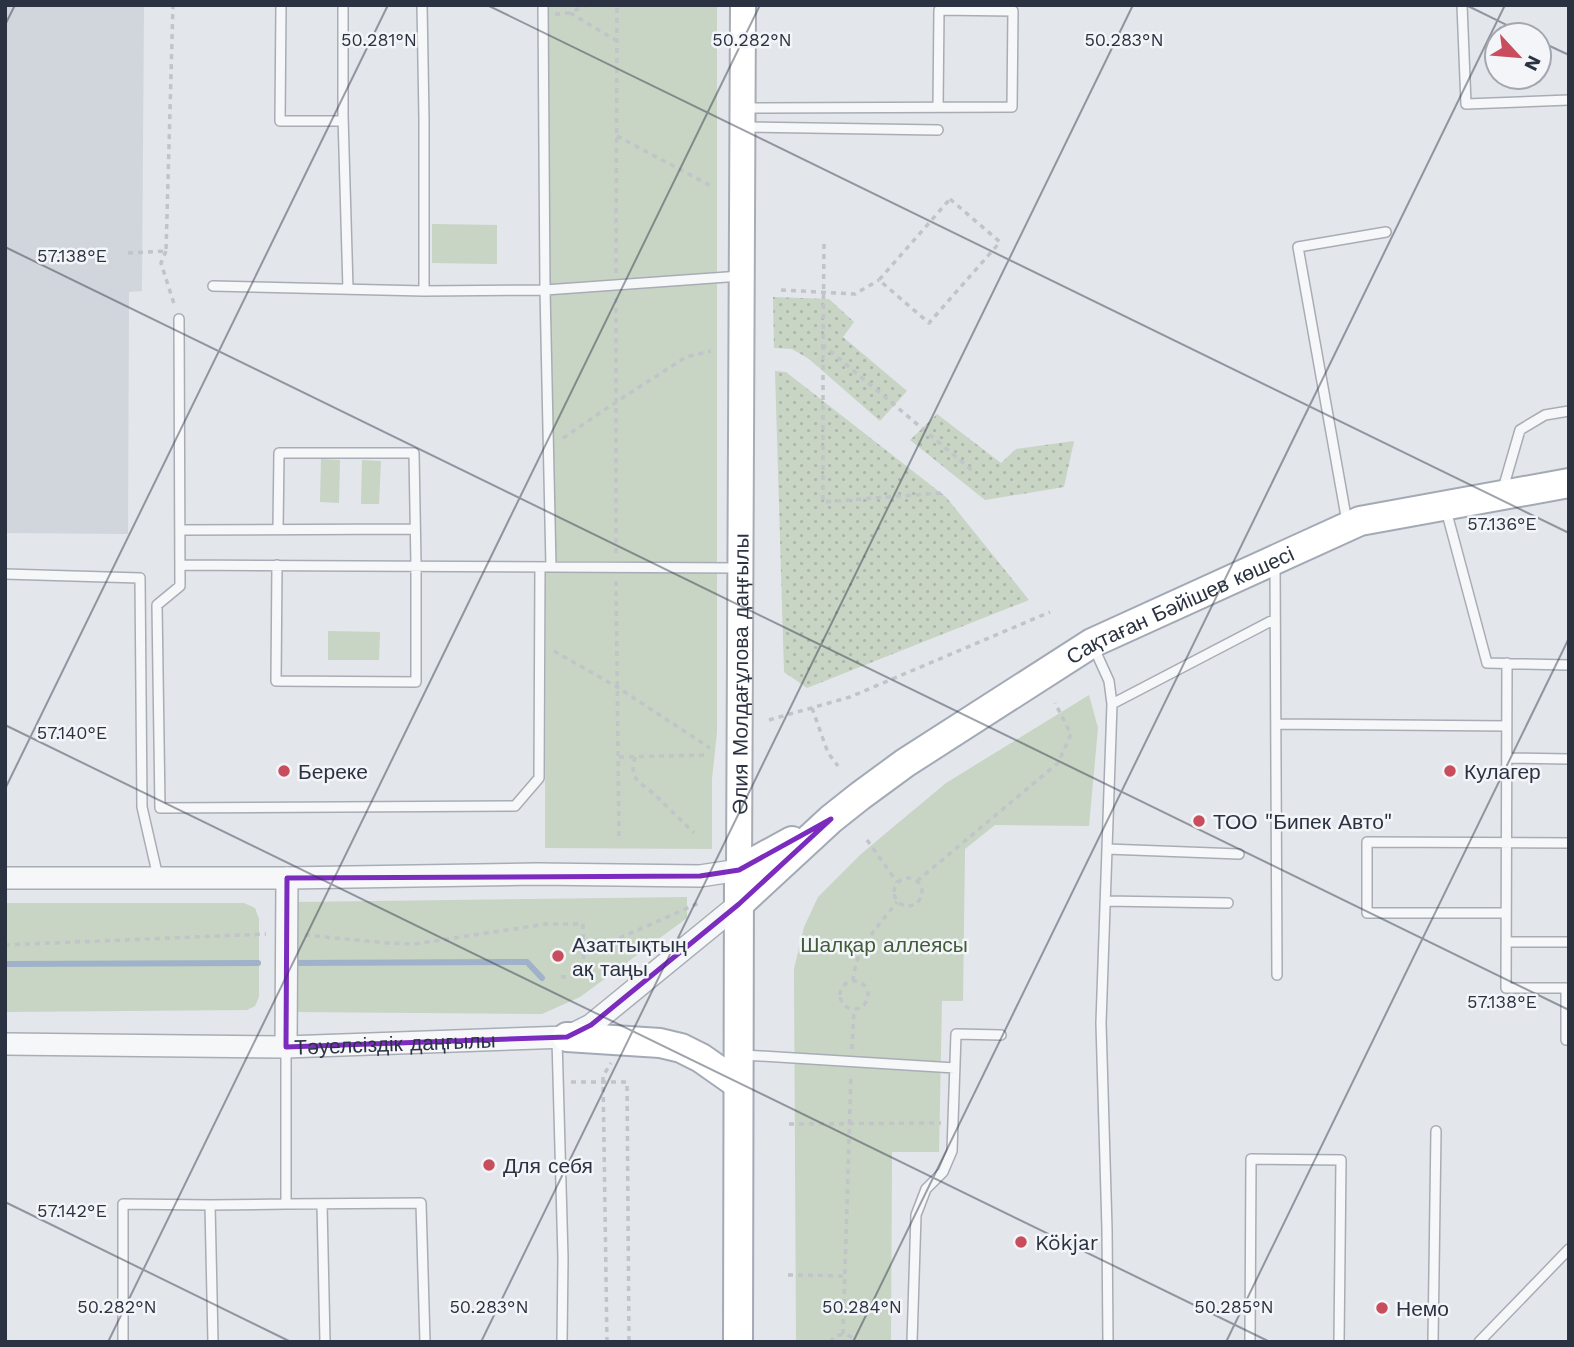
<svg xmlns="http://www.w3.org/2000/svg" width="1574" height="1347" font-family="'Work Sans',sans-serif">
<defs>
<pattern id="grass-dots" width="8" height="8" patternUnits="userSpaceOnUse" patternTransform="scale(1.75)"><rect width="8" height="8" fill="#c8d4c4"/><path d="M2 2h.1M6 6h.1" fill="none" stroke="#acb6aa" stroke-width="1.8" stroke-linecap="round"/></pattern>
</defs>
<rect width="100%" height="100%" fill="#e3e6eb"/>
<path fill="#d1d5dc" d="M5 5H144L142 291 129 292 128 534 5 533Z"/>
<path fill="url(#grass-dots)" d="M773 297 829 299 854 322 843 337 907 391 880 421 809 359 792 349 774 348Z
M775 371 786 372 946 497 1029 600 807 688 784 672Z
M937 414 1001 463 1016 449 1074 441 1064 487 985 500 910 440Z"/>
<path fill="#c8d4c4" d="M547 5H717V732L712 779V849L545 848Z
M432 224 497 225V264L432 263Z
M321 459 340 460 339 503 320 502Z
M362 460 381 461 379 504H361Z
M328 631 380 632 379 660H328Z
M1089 695 1098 728 1089 826 995 825 965 849 963 1001H942L939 1152H892L891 1342H796L794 969 804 927 818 897 861 854 946 783Z
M687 897V918L580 997 542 1014 296 1012 297 902Z
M5 903H244L255 908 259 919V997L255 1006 247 1010 5 1012Z"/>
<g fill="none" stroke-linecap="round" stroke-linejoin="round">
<path stroke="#a0b2c9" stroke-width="6" d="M293 963 527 962 542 978
M5 964 258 963"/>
<defs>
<path id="service" d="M281 5 280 121H343
M343 5V116L348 289
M422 5 424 119V291
M543 5 545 290 741 276
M1462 5 1466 104 1569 100
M745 108 1012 107 1013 11 939 10 938 107
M745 127 938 130
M213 286 424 291 545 290 551 567
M179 319 180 586 157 605 160 808 515 806 539 778 540 567
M1502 492 1520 430 1545 415 1569 411
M1446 510 1487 663 1569 665
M1347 522 1298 247 1386 232
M180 530 415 529
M1275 564 1277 975
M181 565 739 568
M277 565 276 681 416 682V565L414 453H279L278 529
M5 574 140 578 142 807 158 877
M1094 648 1109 681 1112 704 1101 1023 1107 1229 1108 1342
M1507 663 1506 988H1566V1040H1569
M1112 704 1275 619
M1276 724 1507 726
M1507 758 1569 759
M1107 849 1239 854
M1105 901 1228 903
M1506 913H1367V842L1569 843
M1506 942H1569
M557 1039 563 1258 562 1342
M286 1048V1204L421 1203 425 1342
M744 1055 955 1068
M322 1204 325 1342
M210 1205 286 1204
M123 1342V1204L210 1205 213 1342
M912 1342 916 1215 926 1189 943 1172 952 1151 956 1034 1001 1035
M1250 1342 1251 1159 1341 1160 1339 1342
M1433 1342 1436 1131
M1479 1342 1569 1249"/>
<g id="tertiary">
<path d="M5 878H287L537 874 700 876 739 870"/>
<path id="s1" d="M5 1044 286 1047 567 1037 591 1025 739 904"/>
<path d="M286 1047 287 878"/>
</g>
<g id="secondary">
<path id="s2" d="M739 870 743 5"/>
</g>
<g id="primary">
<path id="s3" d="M739 904 831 819 860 796 905 763 1092 643 1360 521 1569 483"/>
<path d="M567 1037 660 1043 681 1048 701 1058 738 1084"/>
<path d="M738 1342 739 870 792 841"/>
</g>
</defs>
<use href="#service" stroke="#a8adb5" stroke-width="12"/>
<use href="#tertiary" stroke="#a8adb5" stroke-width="24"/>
<use href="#secondary" stroke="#a8adb5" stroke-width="28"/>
<use href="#primary" stroke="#a3aab6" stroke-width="32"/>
<path stroke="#c1c4c9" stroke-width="3.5" stroke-dasharray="5 5" stroke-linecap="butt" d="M570 13 617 41
M555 14 570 13 586 5
M617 136 711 186
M950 199 1000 242 929 323 879 280Z
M824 244 823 345 974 472
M166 251 161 263 175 307
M128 253 166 251 173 5
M616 273 617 5
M781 290 855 294 879 280
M616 298V553
M823 345V502L941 493
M563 438 616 402 686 357 711 351
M616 581 619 838
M554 651 617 687 710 748
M812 708 828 753 838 766
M769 720 850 697 1050 612
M619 757 708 755
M635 757 633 768 634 776 640 783 653 793 694 833
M867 840 897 882
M894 892a14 14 0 1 1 28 0a14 14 0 1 1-28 0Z
M917 881 1058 763 1071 734 1055 703
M305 935 387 943 415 944 546 924H583L584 976 558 977
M5 945 266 934
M583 954 699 903
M840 995a14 14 0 1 1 28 0a14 14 0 1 1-28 0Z
M853 981C855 948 878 927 897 902
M852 1049 854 1010
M571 1082H627L629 1342
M789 1124 941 1123
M788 1275 845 1276
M843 1334 851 1075
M607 1342 603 1076 611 1063
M830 1342C837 1332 849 1332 856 1342"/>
<use href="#service" stroke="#f6f7f9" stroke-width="9"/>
<use href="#tertiary" stroke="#f6f7f9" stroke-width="21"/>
<use href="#secondary" stroke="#fff" stroke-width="24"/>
<use href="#primary" stroke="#fff" stroke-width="28"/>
</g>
<path fill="none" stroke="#7b2cbf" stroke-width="5" stroke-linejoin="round" d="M831 819 739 904 591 1025 567 1037 286 1047 287 878 700 876 739 870Z"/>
<path fill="none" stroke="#2b3342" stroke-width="2" stroke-opacity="0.45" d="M487 5 1569 533M1466 5 1527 35M5 25 15 5M1539 41 1569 55M5 247 1569 1010M5 725 1270 1342M5 789 388 5M5 1202 291 1342M108 1342 760 5M481 1342 1133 5M853 1342 1505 5M1226 1342 1569 638"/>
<g fill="#c94e5d" stroke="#f3f5f8" stroke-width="2.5">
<circle cx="284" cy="771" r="7"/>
<circle cx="1450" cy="771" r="7"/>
<circle cx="1199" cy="821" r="7"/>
<circle cx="558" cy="956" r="7"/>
<circle cx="489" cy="1165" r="7"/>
<circle cx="1021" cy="1242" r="7"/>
<circle cx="1382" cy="1308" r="7"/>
</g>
<g text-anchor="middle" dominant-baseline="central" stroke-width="5" stroke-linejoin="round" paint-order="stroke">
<g font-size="21" fill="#2b3342" stroke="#f3f5f8">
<text stroke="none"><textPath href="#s3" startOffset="536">Сақтаған Бәйішев көшесі</textPath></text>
<text stroke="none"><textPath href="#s2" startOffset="196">Әлия Молдағұлова даңғылы</textPath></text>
<text stroke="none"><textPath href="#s1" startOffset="390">Тәуелсіздік даңғылы</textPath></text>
</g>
<g font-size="21" fill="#2b3342" stroke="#f3f5f8" text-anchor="start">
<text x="298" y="771">Береке</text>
<text x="1464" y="771">Кулагер</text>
<text x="1213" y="821">ТОО "Бипек Авто"</text>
<text x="572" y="944">Азаттықтың<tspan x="572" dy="24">ақ таңы</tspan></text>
<text x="503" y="1165">Для себя</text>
<text x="1035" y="1242">Kökjar</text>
<text x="1396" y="1308">Немо</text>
</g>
<g font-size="21" fill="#3f5d39" stroke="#f3f5f8">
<text x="884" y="944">Шалқар аллеясы</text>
</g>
</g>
<g font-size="18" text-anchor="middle" fill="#2b3342" stroke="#f3f5f8" stroke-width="5" stroke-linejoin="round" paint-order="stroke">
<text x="379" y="46">50.281°N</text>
<text x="752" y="46">50.282°N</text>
<text x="1124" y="46">50.283°N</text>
<text x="72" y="262">57.138°E</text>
<text x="1502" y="530">57.136°E</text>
<text x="72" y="739">57.140°E</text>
<text x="1502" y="1008">57.138°E</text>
<text x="72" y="1217">57.142°E</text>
<text x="117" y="1313">50.282°N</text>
<text x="489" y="1313">50.283°N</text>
<text x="862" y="1313">50.284°N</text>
<text x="1234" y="1313">50.285°N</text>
</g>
<rect width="1574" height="1347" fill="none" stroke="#2b3342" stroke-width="14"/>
<g transform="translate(1518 56) rotate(116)"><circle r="33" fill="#f3f5f8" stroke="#a3a7af" stroke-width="2"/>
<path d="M0-5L12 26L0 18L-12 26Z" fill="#c94e5d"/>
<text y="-10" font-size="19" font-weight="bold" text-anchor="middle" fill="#2b3342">N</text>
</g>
</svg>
